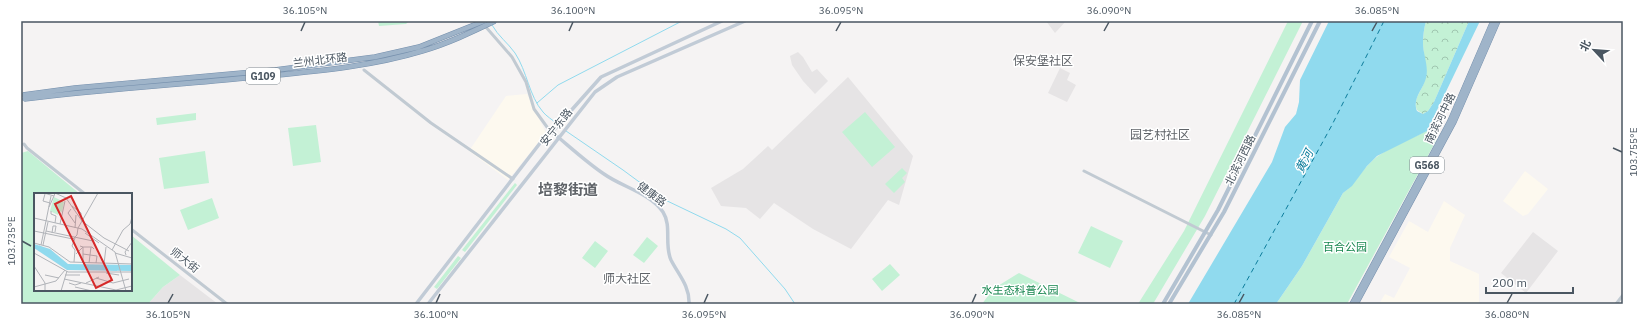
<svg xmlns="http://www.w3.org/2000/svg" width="1644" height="325" font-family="'IBM Plex Sans','Noto Sans SC',sans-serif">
<defs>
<pattern id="forest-crowns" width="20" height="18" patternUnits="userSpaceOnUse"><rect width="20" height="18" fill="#c3f1d5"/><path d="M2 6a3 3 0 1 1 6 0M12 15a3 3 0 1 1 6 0" fill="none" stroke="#a0c6b0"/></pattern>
</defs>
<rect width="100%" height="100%" fill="#f5f3f3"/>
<path fill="#fdf9ef" d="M527 94 546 133 508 180 469 151 506 96Z
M1525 171 1548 189 1528 214 1523 216 1503 201Z
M1444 201 1465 215 1450 248V261L1479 274V304H1379L1385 294 1394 298 1410 268 1389 257 1409 221 1428 232Z"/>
<path fill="#e6e4e5" d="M1046 21H1066L1055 33Z
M798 52 803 57 812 72 817 69 828 81 815 94 803 81 792 65 790 56Z
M1060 68 1070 73 1067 80 1076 85 1067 102 1048 93Z
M848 77 913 156 899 205 888 200 851 249 813 229 774 203 760 219 746 208 721 206 711 188 743 169 768 146 772 150Z
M1533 232 1558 251 1526 293 1501 273Z
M180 275 218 304H148L163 287Z"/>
<path fill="#c3f1d5" d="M378 21H409L406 24 379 26Z
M1288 21H1303L1205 216 1153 304H1138L1184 231Z
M865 112 895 147 872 167 842 132Z
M196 113V120L157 125 156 118Z
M316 125 321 162 293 166 288 128Z
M1427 131 1437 139 1347 304H1276L1302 266 1343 193C1355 184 1361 171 1372 161 1383 150 1412 138 1427 131Z
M28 151 80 194H35V290H131V235L180 275 163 287 148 304H21V153Z
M205 151 209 183 164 189 159 158Z
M902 168 907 173 902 178 905 182 894 193 885 184Z
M515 183 517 185 465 252 462 250Z
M212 198 219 218 188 230 180 210Z
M1091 226 1123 241 1110 268 1078 253Z
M647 237 658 246 644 263 633 255Z
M595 241 608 251 595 268 582 258Z
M458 256 461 258 437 289 434 287Z
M890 264 900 275 882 291 872 279Z
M1019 273 1082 304H982L993 289Z"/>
<path fill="url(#forest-crowns)" d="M1426 21H1469L1434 102 1428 111 1423 114 1417 110C1412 97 1424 90 1425 78 1427 66 1423 55 1423 43 1423 36 1424 28 1426 21Z"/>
<path fill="#90daee" d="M1329 21H1426C1424 28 1423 36 1423 43 1423 55 1429 66 1426 78 1423 90 1412 98 1417 111L1423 114 1428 111 1434 102 1469 21H1480L1427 131 1377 156 1367 166 1352 186 1343 193 1302 266 1276 304H1188L1272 162 1285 127 1296 114 1299 102 1300 80Z"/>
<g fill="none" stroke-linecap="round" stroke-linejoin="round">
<path stroke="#90daee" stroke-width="1" d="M492 25C498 36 508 43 515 53 527 71 529 96 543 112 546 116 553 120 557 124
M537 103 558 85 682 21
M566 131 623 170 661 198 726 229 740 238 785 289 795 304"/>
<path stroke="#0c7c9b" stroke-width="1" stroke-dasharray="5 4" stroke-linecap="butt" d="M1234 304 1332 125 1384 21"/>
<defs>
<path id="trunk" d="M1352 304 1450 121 1493 21
M1356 304 1454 122 1498 21"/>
</defs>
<use href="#trunk" stroke="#7690ad" stroke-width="5.5"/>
<path stroke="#c1cad2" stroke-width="3" d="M485 26 512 57 526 82 534 109 547 127
M364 70 431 123 513 179
M24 144 27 148 85 194
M1084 171 1211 235
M131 229 227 304
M1616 304 1623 295"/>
<path stroke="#c1cbd6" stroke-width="3.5" d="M552 132C569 146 586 162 604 174 622 187 650 193 663 212 672 226 664 245 671 260 678 274 690 286 689 304
M416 304 544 138 552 132 601 77 722 21
M428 304 595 92 617 77 745 21"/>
<path stroke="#b3c2d1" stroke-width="4" d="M1163 304 1218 210 1312 21
M1169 304 1224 212 1320 21"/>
<use href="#trunk" stroke="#9fb4c9" stroke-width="4.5"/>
<defs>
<path id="trunk-bridge" d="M23 95 75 88 275 70 375 57 419 47 484 21
M24 99C98 90 172 85 246 78 305 72 366 68 422 51 447 44 472 32 495 21"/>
</defs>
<use href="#trunk-bridge" stroke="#7690ad" stroke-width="5.5" stroke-linecap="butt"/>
<use href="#trunk-bridge" stroke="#9fb4c9" stroke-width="4.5"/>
</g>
<path fill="none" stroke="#4a5661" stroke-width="1.5" d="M301 31 305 22M569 31 573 22M836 31 841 22M1104 31 1109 22M1372 31 1377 22M1613 148 1622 152M22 241 31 246M168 303 173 294M436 303 440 294M704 303 708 294M972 303 976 294M1239 303 1244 294M1507 303 1512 294"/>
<g text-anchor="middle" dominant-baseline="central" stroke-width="3" stroke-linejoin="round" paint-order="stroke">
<g fill="#fff" stroke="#808990" stroke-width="1">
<rect x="246" y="68" width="34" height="16" rx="3"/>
<rect x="1410" y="157" width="34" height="16" rx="3"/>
</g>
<g font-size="10" font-weight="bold" fill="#4a5661">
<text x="263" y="76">G109</text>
<text x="1427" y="165">G568</text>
</g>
<g font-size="11" fill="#4a5661" stroke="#fff">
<text transform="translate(320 60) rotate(-7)">兰州北环路</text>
<text transform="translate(1440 118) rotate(-64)">南滨河中路</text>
<text transform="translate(556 127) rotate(-52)">安宁东路</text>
<text transform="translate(1240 160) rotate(-64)">北滨河西路</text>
<text transform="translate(652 194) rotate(36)">健康路</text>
<text transform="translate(185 260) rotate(38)">师大街</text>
</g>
<g font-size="11" fill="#17864f" stroke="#fff">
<text x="1345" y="247">百合公园</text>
<text x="1020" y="290">水生态科普公园</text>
</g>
<g font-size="12" fill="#5f6368" stroke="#fff">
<text x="1043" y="60">保安堡社区</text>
<text x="1160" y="134">园艺村社区</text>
<text x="627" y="278">师大社区</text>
</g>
<g font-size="12" font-style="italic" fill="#0c7c9b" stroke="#fff">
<text transform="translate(1304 161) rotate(-63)">黄河</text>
</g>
<g font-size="15" font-weight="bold" fill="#5f6368" stroke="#fff">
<text x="568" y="189">培黎街道</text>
</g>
</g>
<g transform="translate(34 193)">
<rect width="98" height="98" fill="#f5f3f3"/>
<path d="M20 4 30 9 28 19 25 18 24 22 16 18Z" fill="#c3f1d5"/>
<path d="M0 51 16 56 34 71 98 72V78L33 77 0 55Z" fill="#90daee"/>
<path fill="none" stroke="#90daee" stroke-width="2" d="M5 53 32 73 83 77"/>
<path fill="none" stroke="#b1b4b9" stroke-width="1" d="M10 0 20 3 21 0M21 0 32 5 48 28 70 45 95 58M11 1 9 8 16 10M38 13 47 20V26M15 14 20 3M37 16 34 20 41 30M17 18V21L22 23 21 30M0 25 48 36 81 59 92 98M12 28 17 3M26 31 31 8M41 35 42 22M44 35 64 0M0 38 39 46 43 42 44 35M12 38 59 48M18 40 19 33H22L21 39M51 40 65 50M0 50 15 54 36 69 98 71M7 52 12 28M9 52 14 29M46 53 49 54V70M78 57 89 37 96 31 98 24M0 60 34 79H98M81 60 98 65M42 61 49 54H58L60 56M49 61 63 63 62 70M92 62 91 59 98 49M40 69 41 57 38 53 41 45M55 70 57 54M70 71 72 54M0 73 11 90V98M72 80 85 82M11 82 25 85M31 82H46M62 85 79 90 95 86M30 86 82 97 98 93M35 90 41 92 47 90M52 90 65 84M0 94 22 88 31 77M41 94 58 98M27 98 33 78"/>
<path fill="#d62828" fill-opacity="0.15" stroke="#d62828" stroke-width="2" d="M37 3 78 87 62 95 21 11Z"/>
<rect width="98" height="98" fill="none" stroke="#4a5661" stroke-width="2"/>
</g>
<rect width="1644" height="325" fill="none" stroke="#ffffff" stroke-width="44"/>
<g transform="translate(1594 50) rotate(296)" stroke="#ffffff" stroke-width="3" paint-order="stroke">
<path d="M0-3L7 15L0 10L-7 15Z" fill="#4a5661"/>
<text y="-6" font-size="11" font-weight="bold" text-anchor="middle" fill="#4a5661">北</text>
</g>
<path d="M1486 287v6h87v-6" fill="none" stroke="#4a5661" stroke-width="2"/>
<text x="1492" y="287" font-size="12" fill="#4a5661" stroke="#ffffff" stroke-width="3" paint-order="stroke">200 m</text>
<rect x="22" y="22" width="1600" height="281" fill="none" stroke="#4a5661" stroke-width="1.5"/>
<g font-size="10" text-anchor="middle" fill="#4a5661">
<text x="305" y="14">36.105°N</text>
<text x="573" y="14">36.100°N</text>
<text x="841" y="14">36.095°N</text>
<text x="1109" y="14">36.090°N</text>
<text x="1377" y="14">36.085°N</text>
<text transform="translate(1633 152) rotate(-90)" y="4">103.755°E</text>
<text transform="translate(11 241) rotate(-90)" y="4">103.735°E</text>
<text x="168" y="318">36.105°N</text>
<text x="436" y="318">36.100°N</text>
<text x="704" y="318">36.095°N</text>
<text x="972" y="318">36.090°N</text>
<text x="1239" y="318">36.085°N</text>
<text x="1507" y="318">36.080°N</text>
</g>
</svg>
